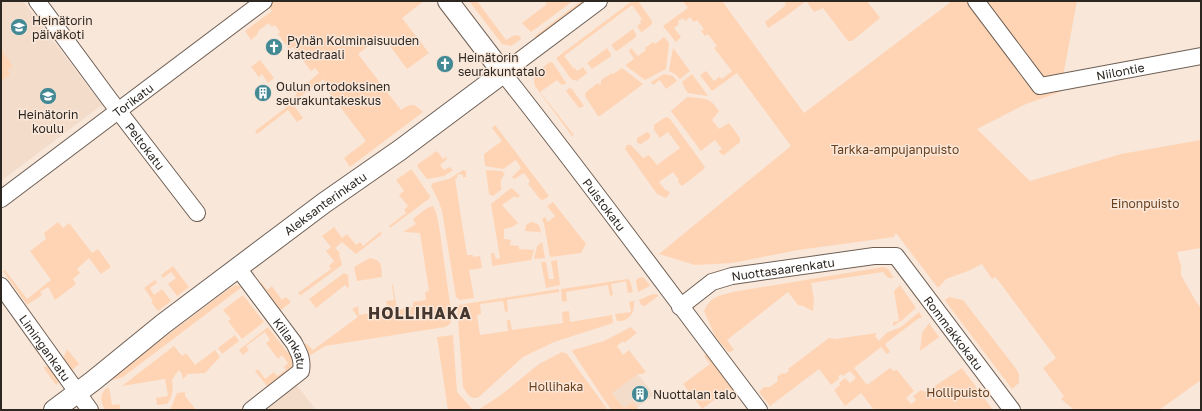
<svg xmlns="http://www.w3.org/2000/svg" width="1202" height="411" font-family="'Golos Text',sans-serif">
<rect width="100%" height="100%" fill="#f9e7da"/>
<path fill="#f4dcca" d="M1 1H23L102 105 1 181Z
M613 342 654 395 637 408 633 402 624 408 586 359Z
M296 384 316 410H263Z"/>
<path fill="#fed4b4" d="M265 1H424L402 18 429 53 407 69 382 35 358 54 401 110C411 103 414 103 423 112L350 167 344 158 366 141 322 83 325 81 324 79 295 101 292 98 297 94 296 92 319 73 315 68 311 71 293 47 289 49 278 34 280 32 275 25 272 27 269 23 259 30 257 35 251 40 245 31 272 11Z
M469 1H477L506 40 515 35 520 36 521 39 511 46 502 44Z
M545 1H573L531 32 522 23 547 4Z
M581 1H586L537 39 535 36Z
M632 1H638L652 21V24L642 32 640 31 637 26 641 23 640 21 642 19 632 5 564 56 574 69 575 68 577 71 583 67 587 73 577 81 571 79 556 58Z
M683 1H722L804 113 952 1H1077L1060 92 1026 104 977 129 1030 181 1121 154 1201 140V248L1177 252 1181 266V275L1195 300 1201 308V380L1159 410H1074L1061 399 1064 396 1043 368 1056 358 998 280 995 277 992 279 982 264 968 271 946 279 938 288 896 233 894 237 798 250 732 263 695 265 659 254 791 146 737 73 712 91 700 75 706 71 714 81 719 77 722 79 732 71 714 48 717 46 708 34 705 36 701 31 704 29 697 20 694 22 690 17 685 21 683 18 678 21 679 24 674 28 681 37 676 42 663 26 688 8Z
M784 1H867L880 18 852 41H848L823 8 814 12 806 1 785 17 768 28 765 22 786 5Z
M633 29 636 34V37L617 51 615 50 611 45Z
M664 37 669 43 666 69 645 80 626 66 627 64 634 59 629 51 631 48 638 56 646 50 645 48 653 42 655 44Z
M607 48 611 54 610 57 592 69 587 63Z
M673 48 690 71 680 79 675 74 669 71Z
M1 50 13 66 7 70 10 74 1 81Z
M260 60 274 78 268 83 262 74 259 77 251 67Z
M550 62 553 63 566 83 565 85 564 84 562 85 557 80 540 92 574 135 572 136 535 86C531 74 542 68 550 62Z
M622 68 643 84 600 116H598L585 96 586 92 598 83 600 85 601 84V80L612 73 613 74Z
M664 74 673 76 677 81 666 89 660 80 653 85 651 82Z
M692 74 708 96 688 93C685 90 684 86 682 82Z
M569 88 572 89 584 106 579 108 566 91Z
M687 97C704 99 709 96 719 111L712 120 719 129 729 123 740 138V142L724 155 721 154 719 151 722 149 715 140 702 150V151H701L671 111Z
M292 103 303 118 297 122 288 110 257 134 255 131Z
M667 117 670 119 705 167 703 170 682 186 678 182 679 180 673 172 659 182 666 191 667 190 670 193 666 198 657 194 625 149 627 145H631L643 158 649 155 657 165 680 148 668 132 660 138 654 130V125L664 118Z
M495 125 549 196 543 200 540 199 528 184 530 181 524 173 514 179 512 177 521 168 516 160 503 169 485 166 484 154 502 141 492 128Z
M647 132 650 134V138L641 144 637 143V138Z
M437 151 443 159 446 157 447 159 440 165 444 170 450 167 453 170 444 176 427 179 417 166 418 164Z
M410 170H412L430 196V198L390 228 389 226 406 213 404 210 408 206 399 195 404 191 396 180Z
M463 170 466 171V177H463L462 174 457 175V178L455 179 467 255H473V257L480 256 482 268 469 270 474 298 460 300 456 297 442 211 439 202 431 186 433 183 449 179Z
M486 170 502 171 505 174C501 178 499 184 502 189L493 196 489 194Z
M511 188 514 190 520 196 517 198 515 196 502 205 518 223 512 227 504 229V239L511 240 510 245 519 246V249L534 250 531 260 492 266 491 253H494L496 259 500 258 491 204Z
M553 202 586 244 581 253 550 257 544 224 542 219 545 217 548 222 555 216 547 206Z
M433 206 436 212 439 226 452 318 450 324 445 327 325 346 309 356 303 349V345L306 343 313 350 358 317 352 309 358 306 359 315 388 310 386 301 394 300 392 285H393L397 310 413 307V302L426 300 425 292 429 291 420 233 403 232 416 224 413 219 427 208Z
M58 222 63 228 69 223 92 253 98 249 111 267 101 274 89 258 77 269 80 273 73 279 76 284 55 300 48 287 40 292 42 295 27 305 3 271 5 270 27 299 51 280 30 251 46 239 44 233Z
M531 222C539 223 540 226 541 233L539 232 525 231 526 225Z
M334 227 342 238 347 234 356 245 360 242 363 246 380 232 382 234 356 254 342 242 335 248 340 253 339 254 342 265 301 295H300L298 293 331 269 329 266 334 261 326 251 331 247 322 236Z
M542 242 545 258 534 259 537 246Z
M370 258C383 261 381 265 382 277L357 281 354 267Z
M557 260 560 285 546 288 541 262H546L549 279H554L551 261Z
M173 266 189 287 177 296 168 284 176 278 171 272 163 278 161 275Z
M883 267 888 269 894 278H888L883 272 811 283 814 299 813 311 803 306 798 305 788 292 727 340 734 350 730 352H728L715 336 704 311C711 296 719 296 733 292Z
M344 273 348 275 349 289 345 285 316 308 309 299Z
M643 277 650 285 648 287 638 292 636 281 638 278Z
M628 279 630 281 633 292 628 293 626 281 611 284 613 295 610 296 608 285 566 292 567 301 563 302 562 301 561 289Z
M155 280 157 283 150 288 154 295 162 289 171 301 158 311 151 302 153 301 144 288Z
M261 282 267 290 272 286 282 300 286 297 289 300H290V303L278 312 259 285Z
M236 285 242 287 123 377 113 380 109 379 230 288Z
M900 285 916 308 901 321 893 326V322L899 321 894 291Z
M559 289V292L507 300 508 311 505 312 503 301 480 304 481 314 477 315 480 335 508 331 507 320H510L512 330 563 323 562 312 569 311 570 322 612 315 613 323 554 342 523 357 480 396C472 402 467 394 463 387L457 306 459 305Z
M653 294H657L658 296 645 306H643L640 303 639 300Z
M243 295 264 322 242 339 228 321 231 319 223 310Z
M949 297 963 300 1017 370 1019 375V383L1012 389 946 302 945 300Z
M634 301C635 312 630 322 617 321L615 314 631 312 629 302Z
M919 312 922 317V318H919L885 344 890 352 887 354 881 347 854 368 867 385 890 368 894 371 897 370 914 391 906 398 911 404 916 400 913 396 921 390 926 392 962 368 993 410H874L861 393 845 406 834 390 840 385 839 383 845 378 850 383 856 378 850 371 843 376 842 374 838 376 839 379 831 385 819 369 770 406 759 392 764 387H770L778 381 777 377 782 373 784 374 789 371 788 369 829 338 835 339 877 333 875 336 879 341 886 333 901 327Z
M929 323 939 337 920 351 922 333Z
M268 327 288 353H290L294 359 293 370 269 387 267 386 255 371 258 369 265 379 274 372 277 376 286 370 284 367 288 363 282 355 278 359 266 343 270 340 265 332 246 346 249 350 243 355 239 350Z
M631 327 637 333 624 343 623 341 617 346 623 355 629 350 646 372 643 374H638L612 393 624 408 633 402 639 410H611L572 351 573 350 604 341Z
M235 335 239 341 222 354 218 348Z
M453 335 457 392 473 410H448L437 337Z
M174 346 182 356 186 353 195 365 215 350 220 357 205 373 188 374 183 379 182 374 179 370C177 372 173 378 172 380 173 389 173 397 167 404L157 405 156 398 168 396 165 379 122 386Z
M67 349 79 364 72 370 63 359Z
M562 352 567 354 608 410H478L501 395 539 364Z
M708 353 738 393 734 396 729 389 702 409 683 384 710 364 704 356Z
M52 366 60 381 56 385 43 367Z
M109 387 112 405 119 404 121 410H105C100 401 99 392 109 387Z
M185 392V396L196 410H170L177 393Z"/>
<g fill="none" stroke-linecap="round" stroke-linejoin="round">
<defs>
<g id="minor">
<path id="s1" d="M37 1 110 100 197 213"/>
<path id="s2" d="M599 1 503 73C591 184 674 298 759 410"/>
<path id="s3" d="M976 1 1040 86 1201 56"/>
<path id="s4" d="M1 199 264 1"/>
<path id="s5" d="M238 268 294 343C299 353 303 359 301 371L251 410"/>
<path id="s6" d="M1 286 90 410"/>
<path id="s7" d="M680 307 712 282 732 276 874 256H896L1012 410"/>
</g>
<g id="major">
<path id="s8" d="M54 410 93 381 163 324 324 203 400 150 503 73 448 1"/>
</g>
</defs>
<use href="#minor" stroke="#6e5f54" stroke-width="18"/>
<use href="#major" stroke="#6e5f54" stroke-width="22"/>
<use href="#minor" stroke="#fff" stroke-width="16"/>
<use href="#major" stroke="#fff" stroke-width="20"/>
</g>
<defs>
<symbol id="school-disc" viewBox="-11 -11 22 22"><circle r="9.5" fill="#438994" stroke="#f9e7da"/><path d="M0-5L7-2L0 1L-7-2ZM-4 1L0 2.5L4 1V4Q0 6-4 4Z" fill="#fff"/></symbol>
<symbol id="church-disc" viewBox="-11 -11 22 22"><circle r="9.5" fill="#438994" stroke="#f9e7da"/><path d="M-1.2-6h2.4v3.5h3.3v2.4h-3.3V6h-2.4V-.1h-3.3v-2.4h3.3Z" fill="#fff"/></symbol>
<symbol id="building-disc" viewBox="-11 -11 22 22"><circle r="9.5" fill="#438994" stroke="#f9e7da"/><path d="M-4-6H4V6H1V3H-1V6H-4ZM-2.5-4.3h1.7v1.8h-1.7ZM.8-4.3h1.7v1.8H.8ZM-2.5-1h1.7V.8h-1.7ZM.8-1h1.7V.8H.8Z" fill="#fff"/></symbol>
</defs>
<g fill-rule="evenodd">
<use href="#school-disc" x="9" y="17" width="20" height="20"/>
<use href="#church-disc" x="264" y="37" width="20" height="20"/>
<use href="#church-disc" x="435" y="54" width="20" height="20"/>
<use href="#building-disc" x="253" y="83" width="20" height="20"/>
<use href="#school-disc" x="38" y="86" width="20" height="20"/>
<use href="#building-disc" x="630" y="384" width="20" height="20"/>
</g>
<g text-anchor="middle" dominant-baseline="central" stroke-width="3" stroke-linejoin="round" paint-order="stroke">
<g font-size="12" fill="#2d2722" stroke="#f9e7da" text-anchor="start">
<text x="32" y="20">Heinätorin<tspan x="32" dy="14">päiväkoti</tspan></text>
<text x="287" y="40">Pyhän Kolminaisuuden<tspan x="287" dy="14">katedraali</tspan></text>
<text x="458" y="57">Heinätorin<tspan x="458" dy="14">seurakuntatalo</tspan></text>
<text x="276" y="86">Oulun ortodoksinen<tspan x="276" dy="14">seurakuntakeskus</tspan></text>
<text x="48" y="114" text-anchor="middle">Heinätorin<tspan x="48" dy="14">koulu</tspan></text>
<text x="653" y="394">Nuottalan talo</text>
</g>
<g font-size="12" fill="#2d2722" stroke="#f9e7da">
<text stroke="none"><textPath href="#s3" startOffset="188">Niilontie</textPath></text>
<text stroke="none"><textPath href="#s4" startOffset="165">Torikatu</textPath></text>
<text stroke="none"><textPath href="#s1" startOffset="181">Peltokatu</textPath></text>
<text stroke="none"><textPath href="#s8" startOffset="341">Aleksanterinkatu</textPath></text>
<text stroke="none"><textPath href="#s2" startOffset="286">Puistokatu</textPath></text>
<text stroke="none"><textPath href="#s7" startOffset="113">Nuottasaarenkatu</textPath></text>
<text stroke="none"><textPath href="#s7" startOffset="323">Rommakkokatu</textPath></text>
<text stroke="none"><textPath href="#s5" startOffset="93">Kiilankatu</textPath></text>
<text stroke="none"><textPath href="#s6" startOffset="76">Limingankatu</textPath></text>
</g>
<g font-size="12" fill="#6a411e" stroke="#f9e7da">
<text x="895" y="149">Tarkka-ampujanpuisto</text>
<text x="1145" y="203">Einonpuisto</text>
<text x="556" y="386">Hollihaka</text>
<text x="958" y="392">Hollipuisto</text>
</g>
<g font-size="16" font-weight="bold" letter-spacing="1" fill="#45372d" stroke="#f9e7da">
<text x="420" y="313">HOLLIHAKA</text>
</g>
</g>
<rect width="1202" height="411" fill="none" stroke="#2d2722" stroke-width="4"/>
</svg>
